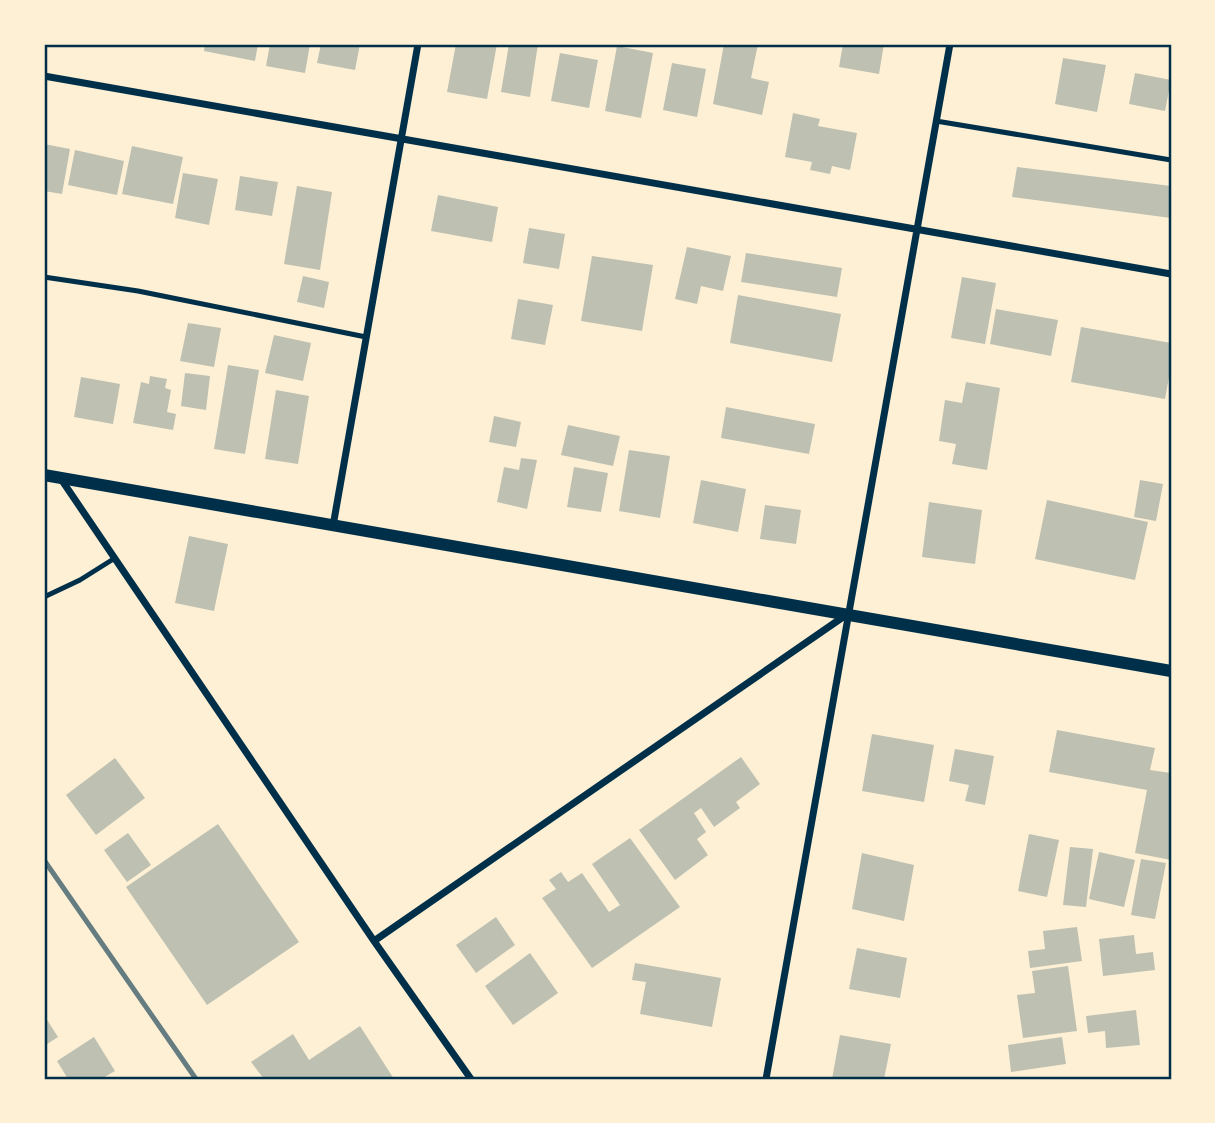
<svg xmlns="http://www.w3.org/2000/svg" width="1215" height="1123" font-family="Ubuntu,sans-serif">
<rect width="100%" height="100%" fill="#fdf0d5"/>
<path fill="#bec0b2" d="M205 44H258L255 61 204 51Z
M270 44H310L305 73 266 66Z
M321 44H360L355 70 317 63Z
M456 44H497L487 99 447 92Z
M509 44H538L530 97 501 92Z
M724 44H758L751 78 769 82 762 115 713 104Z
M843 44H884L879 74 839 67Z
M617 46 653 53 641 118 605 111Z
M560 53 598 60 589 108 551 101Z
M1063 58 1106 65 1097 112 1055 104Z
M672 63 706 69 697 117 663 110Z
M1135 73 1171 80 1165 111 1129 104Z
M793 113 820 119 818 126 857 133 850 170 832 166 830 174 810 170 812 162 785 157Z
M44 144 70 149 62 194 44 191Z
M132 146 183 157 173 204 122 194Z
M75 150 124 161 117 195 68 185Z
M1017 167 1171 186V218L1012 197Z
M183 173 218 179 209 225 175 218Z
M240 176 278 182 272 216 235 210Z
M297 186 332 192 320 270 284 264Z
M438 195 498 207 492 242 431 231Z
M529 228 565 234 559 269 523 263Z
M687 247 731 256 723 291 701 286 697 304 675 299Z
M746 253 842 268 837 297 741 282Z
M592 256 653 265 642 331 581 321Z
M303 276 329 282 324 308 297 302Z
M962 277 996 283 985 344 951 338Z
M738 295 841 314 832 362 730 343Z
M518 299 553 305 545 345 511 339Z
M996 309 1058 320 1051 356 990 344Z
M188 323 221 328 214 367 180 361Z
M1081 327 1171 343V366L1165 399 1071 382Z
M274 335 311 343 303 381 265 373Z
M228 365 259 370 245 454 214 449Z
M185 373 210 376 206 410 181 406Z
M150 376 167 379 165 388 171 390 167 412 176 414 173 430 133 423 141 382 149 384Z
M81 377 120 384 113 424 74 417Z
M966 382 1000 388 987 470 952 464 956 444 939 441 945 400 962 403Z
M276 390 309 396 298 464 265 459Z
M726 407 815 424 809 454 721 438Z
M494 416 521 422 516 447 489 442Z
M568 425 620 436 613 466 561 455Z
M629 450 670 456 660 518 619 511Z
M521 458 537 460 527 509 497 502 504 467 519 470Z
M574 467 608 473 601 512 567 507Z
M701 480 746 489 738 532 693 523Z
M1140 480 1163 484 1156 521 1134 517Z
M1047 500 1148 522 1135 580 1035 559Z
M929 502 982 510 975 564 922 557Z
M765 505 801 510 796 544 760 539Z
M189 536 228 544 214 611 175 603Z
M1057 730 1155 748 1150 770 1171 773V860L1135 853 1147 790 1049 772Z
M872 734 934 745 924 802 862 791Z
M955 749 994 756 985 805 965 801 969 785 949 781Z
M741 757 760 784 736 802 740 808 714 827 701 808 694 813 706 832 697 839 708 855 675 880 639 830Z
M115 758 145 798 96 835 66 795Z
M218 824 299 942 207 1005 126 887Z
M128 833 151 865 127 882 104 850Z
M1029 834 1059 840 1047 897 1018 891Z
M630 838 680 907 592 968 542 898 556 889 549 880 561 872 568 882 582 873 609 912 620 905 592 864Z
M1070 847 1093 849 1086 907 1063 905Z
M1099 852 1135 860 1124 907 1089 899Z
M862 853 914 865 904 921 852 909Z
M1141 859 1166 863 1155 919 1131 915Z
M496 917 515 945 476 973 456 945Z
M1077 927 1082 961 1030 968 1028 951 1045 949 1043 931Z
M1134 935 1136 954 1153 952 1155 970 1103 976 1099 939Z
M857 948 907 958 900 998 849 989Z
M530 953 558 993 513 1025 485 986Z
M635 963 721 978 712 1027 640 1014 646 982 632 980Z
M1068 966 1077 1031 1023 1038 1017 995 1035 993 1032 971Z
M1136 1010 1140 1045 1106 1048 1105 1031 1088 1033 1086 1016Z
M44 1015 58 1037 44 1046Z
M360 1026 394 1079H264L251 1062 293 1034 309 1060Z
M840 1035 891 1044 884 1079H832Z
M94 1037 115 1071 101 1079H68L57 1061Z
M1062 1037 1066 1064 1011 1072 1008 1045Z"/>
<g fill="none" stroke-linecap="round" stroke-linejoin="round">
<path stroke="#003049" stroke-width="5" d="M936 121 1171 160
M44 277 138 291 366 337
M44 597 80 580 115 558"/>
<path stroke="#003049" stroke-width="7" d="M44 76 1171 274
M61 479 374 941 471 1079
M333 526 418 44
M374 941 846 615
M766 1079 950 44"/>
<path stroke="#003049" stroke-width="12" d="M44 475 1171 671"/>
<path stroke="#657d81" stroke-width="5" d="M44 860 196 1079"/>
</g>
<rect width="1215" height="1123" fill="none" stroke="#fdf0d5" stroke-width="91"/>
<rect x="46" y="46" width="1124" height="1032" fill="none" stroke="#003049" stroke-width="2.5"/>
</svg>
